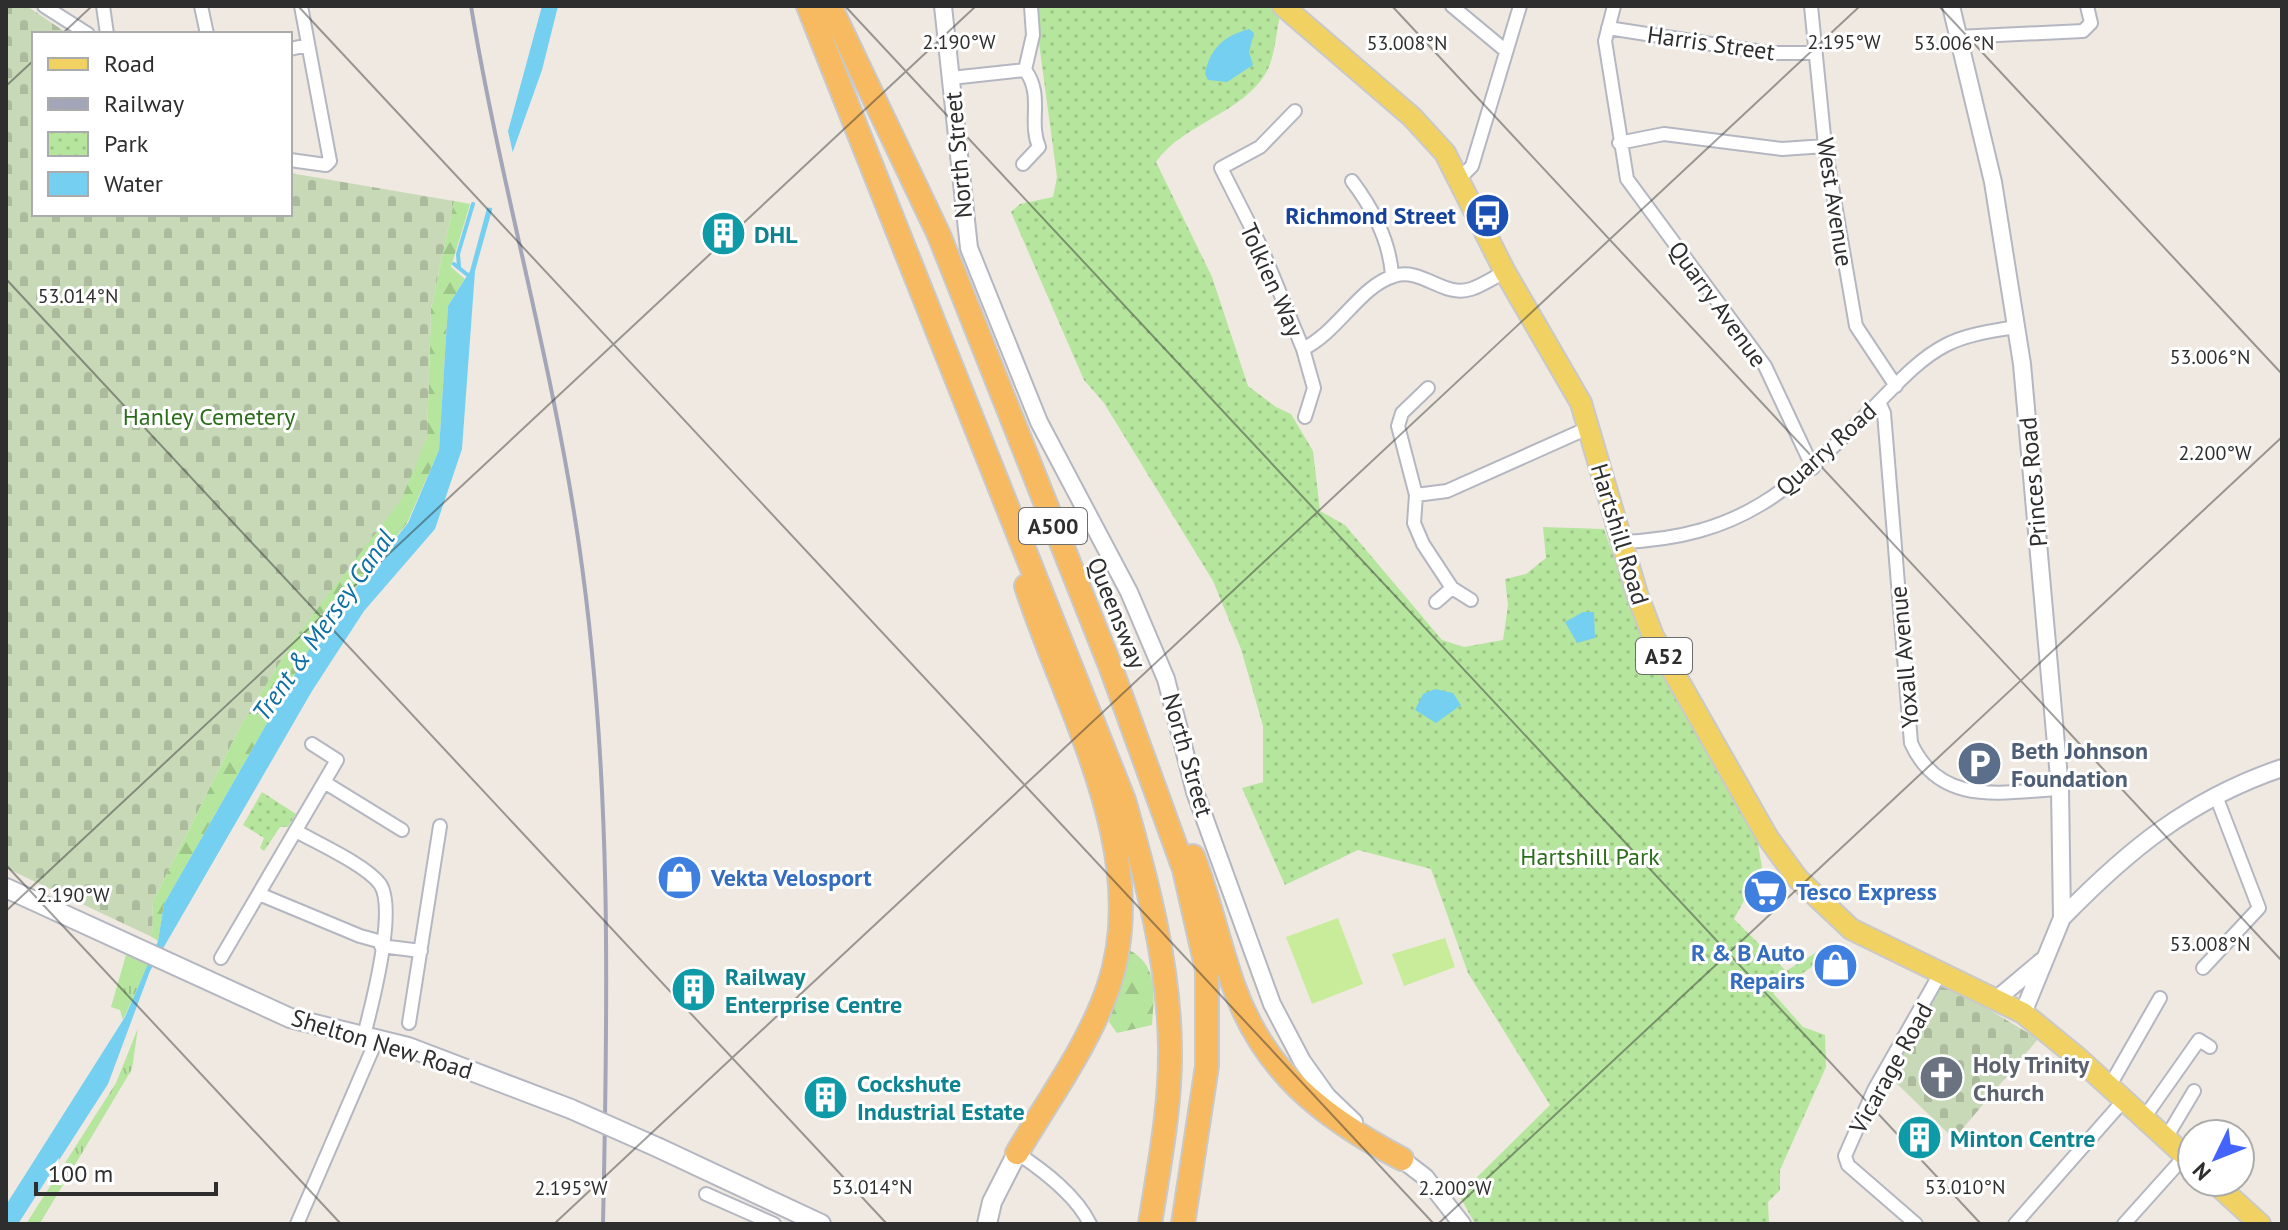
<svg xmlns="http://www.w3.org/2000/svg" width="2288" height="1230" font-family="'PT Sans',sans-serif">
<defs>
<pattern id="grass-tufts" width="24" height="20" patternUnits="userSpaceOnUse" patternTransform="scale(2)"><rect width="24" height="20" fill="#b6e59e"/><path d="M3 7l-1-3M5 7V3M7 7l1-3M15 17l-1-3M17 17v-4M19 17l1-3" fill="none" stroke="#9dc588"/></pattern>
<pattern id="forest-firs" width="22" height="20" patternUnits="userSpaceOnUse" patternTransform="scale(2)"><rect width="22" height="20" fill="#b6e59e"/><path d="M5 1l3.5 6h-7zM16 11l3.5 6h-7z" fill="#9dc588"/></pattern>
<pattern id="cemetery-stones" width="16" height="16" patternUnits="userSpaceOnUse" patternTransform="scale(2)"><rect width="16" height="16" fill="#c8d9b8"/><path d="M2 7V4a2 2 0 0 1 4 0v3zM10 15v-3a2 2 0 0 1 4 0v3z" fill="#acbb9e"/></pattern>
<pattern id="park-dots" width="8" height="8" patternUnits="userSpaceOnUse" patternTransform="scale(2)"><rect width="8" height="8" fill="#b6e59e"/><path d="M2 2h.1M6 6h.1" fill="none" stroke="#9dc588" stroke-width="1.8" stroke-linecap="round"/></pattern>
</defs>
<rect width="100%" height="100%" fill="#efe9e1"/>
<path fill="url(#grass-tufts)" d="M126 955 149 963 123 1020 120 1010 111 1007Z
M138 1028 132 1069 42 1220 39 1224H26L116 1083Z"/>
<path fill="url(#forest-firs)" d="M454 201 470 204 451 267 465 279 448 306 439 450 407 523 315 639 164 904 158 941 152 937 153 901 240 727 295 638 347 567 427 438 431 309Z
M1129 950C1159 966 1154 995 1152 1025L1117 1033 1109 1022Z"/>
<path fill="url(#cemetery-stones)" d="M6 6H27L68 34H34V214H290V173L454 201 431 309 427 438 401 500 295 638 240 727 153 901 152 937 6 868Z
M1943 982 2038 1039 1954 1139 1889 1076Z"/>
<path fill="url(#park-dots)" d="M1034 6H1268L1280 16C1276 32 1275 56 1267 71 1243 114 1183 123 1156 162L1212 277 1248 386 1276 407 1291 414 1313 451 1320 511 1345 525 1442 640 1464 647 1503 640 1508 605 1505 579 1526 574 1546 558 1543 527 1604 529 1641 634 1756 833 1762 867 1734 919 1786 971 1825 947 1828 956 1773 993 1803 1027 1825 1035 1826 1067 1780 1170V1190L1768 1202 1769 1224H1475L1459 1195 1550 1105 1468 973 1431 869 1358 850 1285 885 1242 788 1263 782V726L1241 649 1213 581 1104 403 1084 380 1011 212 1020 204 1053 197 1057 177Z
M262 792 296 814 288 827H280L264 851 260 848 264 838 243 825Z"/>
<path fill="#c9ec9a" d="M1338 918 1363 984 1312 1004 1286 937Z
M1445 938 1455 967 1404 986 1392 954Z"/>
<path fill="#75cff0" d="M542 6H558L542 70 492 210 475 271 462 449 435 529 364 611 312 691 150 971 108 1084 18 1224H6V1205L125 1017 158 941 164 904 315 639 408 523 439 450 448 306 470 271Z
M1249 29 1254 33 1249 52 1253 65 1227 82 1208 80 1205 74C1210 48 1224 36 1249 29Z
M1583 612H1594L1595 638 1577 643 1565 622Z
M1435 689 1453 693 1461 705 1436 723 1415 710 1423 694Z"/>
<path fill="#efe9e1" d="M506 122 514 158 494 216 492 208 484 207Z"/>
<g fill="none" stroke-linecap="round" stroke-linejoin="round">
<path stroke="#75cff0" stroke-width="4" d="M454 264 469 276
M459 267 458 254 473 204"/>
<defs>
<path id="minor" d="M44 6 88 34
M103 6 107 34
M201 6 207 34
M1452 6 1506 51
M1614 6 1605 41 1627 179 1765 366 1813 468
M1811 6 1825 146 1856 326 1896 386
M1608 28 1769 53H1814
M1957 37 2083 31 2091 23 2087 6
M290 49 308 45
M1025 70 1033 35 1031 6
M951 78 1025 70
M1295 111 1260 147 1221 168 1261 247 1303 349C1339 331 1360 286 1394 276 1422 267 1443 298 1471 289 1483 285 1494 277 1505 272
M1619 143 1664 134 1782 149 1825 146
M290 160 326 165 330 161 301 6
M1023 164 1039 147C1028 121 1044 95 1025 70
M1459 179 1472 166 1520 6
M1352 181C1373 209 1390 241 1392 276
M1303 349 1314 388 1305 417
M1428 388 1402 413 1398 426 1416 495 1414 523 1423 544 1452 588 1471 600
M1879 402 1884 413 1911 743C1940 807 2002 792 2060 789
M1416 495 1447 491 1588 428
M1622 542C1742 537 1790 490 1872 409 1894 387 1918 359 1946 345 1967 334 1993 331 2016 327
M1436 602 1452 588
M324 782 402 830
M296 831C317 843 366 865 380 884 397 909 372 1005 364 1035
M259 894 360 936 382 942
M381 946 421 951
M221 958 337 760 312 744
M2203 968 2259 908 2216 796
M409 1023 440 826
M2109 1087 2160 998
M2144 1118 2199 1040 2210 1047
M2166 1138 2194 1091
M1017 1153C1044 1171 1076 1195 1090 1224
M706 1194 774 1224
M297 1224 376 1041
M1916 1224 1848 1165 1845 1156 1874 1090 1941 972
M2015 1224 2124 1100
M2124 1224 2185 1156"/>
<path id="tertiary" d="M943 6 969 248 1039 422 1129 592 1166 679 1195 792 1272 1004 1302 1061 1327 1096 1354 1122
M1951 6 1993 182 2022 364 2060 789 2062 918 2023 1013
M2062 918C2128 850 2190 799 2282 768
M1998 998 2042 961
M1395 1154 1425 1177 1462 1224"/>
<path id="secondary" d="M6 888 290 1018 408 1047 571 1109
M659 1148 821 1224
M987 1224 992 1202 1017 1153"/>
<path id="primary" d="M1283 6 1412 117 1445 153 1505 272 1581 403 1637 594 1653 636 1768 838 1798 879 1851 929 2023 1013 2077 1057 2192 1162
M2214 1182 2260 1224"/>
<path id="trunk" d="M808 6 1124 800C1147 881 1169 963 1170 1047 1171 1106 1159 1166 1150 1224
M830 6 939 235 1111 668 1184 869 1207 970V1066L1183 1224
M1193 856C1209 898 1218 941 1233 984 1263 1071 1322 1117 1402 1159
M1017 1153C1048 1100 1088 1046 1108 988 1154 855 1066 710 1026 586"/>
</defs>
<use href="#minor" stroke="#b4b7c1" stroke-width="16"/>
<use href="#tertiary" stroke="#b4b7c1" stroke-width="20"/>
<use href="#secondary" stroke="#b4b7c1" stroke-width="22"/>
<use href="#primary" stroke="#c9c9c9" stroke-width="24"/>
<use href="#trunk" stroke="#c9c9c9" stroke-width="26"/>
<use href="#minor" stroke="#fff" stroke-width="12"/>
<use href="#tertiary" stroke="#fff" stroke-width="16"/>
<use href="#secondary" stroke="#fff" stroke-width="18"/>
<use href="#primary" stroke="#f2d163" stroke-width="20"/>
<use href="#trunk" stroke="#f8ba60" stroke-width="22"/>
<path stroke="#a3a6b8" stroke-width="4" d="M471 6C501 187 553 364 579 545 612 771 608 997 603 1224"/>
<defs>
<path id="secondary-bridge" d="M571 1109 659 1148"/>
</defs>
<use href="#secondary-bridge" stroke="#b4b7c1" stroke-width="22" stroke-linecap="butt"/>
<use href="#secondary-bridge" stroke="#fff" stroke-width="18"/>
</g>
<path fill="none" stroke="#2e2e2e" stroke-width="2" stroke-opacity="0.45" d="M298 6 1434 1224M845 6 1981 1224M1392 6 2282 961M1939 6 2282 374M62 34 92 6M6 86 34 60M6 279 887 1224M6 865 341 1224M6 911 976 6M554 1224 1860 6M1438 1224 2282 437"/>
<defs>
<symbol id="bus-disc" viewBox="-11 -11 22 22"><circle r="9.5" fill="#1a4fb4" stroke="#fff"/><path d="M-5-6H5V4H4V6H2V4H-2V6H-4V4H-5ZM-3.5-4V0h7V-4ZM-3.5 1.2v1.5H-2V1.2ZM2 1.2v1.5H3.5V1.2Z" fill="#fff"/></symbol>
<symbol id="building-disc" viewBox="-11 -11 22 22"><circle r="9.5" fill="#0f9aa8" stroke="#fff"/><path d="M-4-6H4V6H1V3H-1V6H-4ZM-2.5-4.3h1.7v1.8h-1.7ZM.8-4.3h1.7v1.8H.8ZM-2.5-1h1.7V.8h-1.7ZM.8-1h1.7V.8H.8Z" fill="#fff"/></symbol>
<symbol id="parking-disc" viewBox="-11 -11 22 22"><circle r="9.5" fill="#5c6f8a" stroke="#fff"/><path d="M-3.5-5.5H1a3.5 3.5 0 0 1 0 7H-1V5.5H-3.5ZM-1-3.4V-.6H.8a1.4 1.4 0 0 0 0-2.8Z" fill="#fff"/></symbol>
<symbol id="shop-disc" viewBox="-11 -11 22 22"><circle r="9.5" fill="#3f7fe0" stroke="#fff"/><path d="M-5-2.5h2.3a2.7 3.5 0 0 1 5.4 0H5L5.5 6h-11ZM-1.5-2.5h3a1.5 2.3 0 0 0-3 0Z" fill="#fff"/></symbol>
<symbol id="supermarket-disc" viewBox="-11 -11 22 22"><circle r="9.5" fill="#3f7fe0" stroke="#fff"/><path d="M-6-5.5h2.5l.6 2H6L4.5 2H-2.5L-4.4-4H-6ZM-1.5 3.2a1.3 1.3 0 1 0 .1 0ZM3 3.2a1.3 1.3 0 1 0 .1 0Z" fill="#fff"/></symbol>
<symbol id="church-disc" viewBox="-11 -11 22 22"><circle r="9.5" fill="#6b7280" stroke="#fff"/><path d="M-1.2-6h2.4v3.5h3.3v2.4h-3.3V6h-2.4V-.1h-3.3v-2.4h3.3Z" fill="#fff"/></symbol>
</defs>
<g fill-rule="evenodd">
<use href="#bus-disc" x="1462" y="190" width="51" height="51"/>
<use href="#building-disc" x="698" y="208" width="51" height="51"/>
<use href="#parking-disc" x="1954" y="738" width="51" height="51"/>
<use href="#shop-disc" x="654" y="852" width="51" height="51"/>
<use href="#supermarket-disc" x="1740" y="866" width="51" height="51"/>
<use href="#shop-disc" x="1810" y="940" width="51" height="51"/>
<use href="#building-disc" x="668" y="964" width="51" height="51"/>
<use href="#church-disc" x="1916" y="1052" width="51" height="51"/>
<use href="#building-disc" x="800" y="1072" width="51" height="51"/>
<use href="#building-disc" x="1894" y="1112" width="51" height="51"/>
</g>
<g text-anchor="middle" dominant-baseline="central" stroke-width="6" stroke-linejoin="round" paint-order="stroke">
<g fill="#fff" stroke="#6d6d6d" stroke-width="2">
<rect x="1019" y="508" width="68" height="36" rx="6"/>
<rect x="1636" y="638" width="56" height="36" rx="6"/>
</g>
<g font-size="22" font-weight="bold" fill="#2e2e2e">
<text x="1053" y="526">A500</text>
<text x="1664" y="656">A52</text>
</g>
<g font-size="24" fill="#2e2e2e" stroke="#fff">
<text transform="translate(1711 43) rotate(8)">Harris Street</text>
<text transform="translate(958 155) rotate(-95)">North Street</text>
<text transform="translate(1835 202) rotate(81)">West Avenue</text>
<text transform="translate(1272 280) rotate(66)">Tolkien Way</text>
<text transform="translate(1718 304) rotate(54)">Quarry Avenue</text>
<text transform="translate(1826 449) rotate(-42)">Quarry Road</text>
<text transform="translate(2033 482) rotate(-95)">Princes Road</text>
<text transform="translate(1620 534) rotate(73)">Hartshill Road</text>
<text transform="translate(1117 613) rotate(68)">Queensway</text>
<text transform="translate(1904 657) rotate(-95)">Yoxall Avenue</text>
<text transform="translate(1188 755) rotate(74)">North Street</text>
<text transform="translate(382 1044) rotate(17)">Shelton New Road</text>
<text transform="translate(1891 1068) rotate(-61)">Vicarage Road</text>
</g>
<g font-size="24" font-weight="bold" fill="#164399" stroke="#fff" text-anchor="end">
<text x="1456" y="215">Richmond Street</text>
</g>
<g font-size="24" font-weight="bold" fill="#0d838f" stroke="#fff" text-anchor="start">
<text x="754" y="234">DHL</text>
<text x="725" y="976">Railway<tspan x="725" dy="28">Enterprise Centre</tspan></text>
<text x="857" y="1083">Cockshute<tspan x="857" dy="28">Industrial Estate</tspan></text>
<text x="1950" y="1138">Minton Centre</text>
</g>
<g font-size="24" fill="#2c6e1b" stroke="#fff">
<text x="209" y="416">Hanley Cemetery</text>
<text x="1590" y="856">Hartshill Park</text>
</g>
<g font-size="24" font-weight="bold" fill="#4e5e75" stroke="#fff" text-anchor="start">
<text x="2011" y="750">Beth Johnson<tspan x="2011" dy="28">Foundation</tspan></text>
</g>
<g font-size="24" font-weight="bold" fill="#366cbe" stroke="#fff" text-anchor="start">
<text x="711" y="877">Vekta Velosport</text>
<text x="1796" y="891">Tesco Express</text>
<text x="1805" y="952" text-anchor="end">R &amp; B Auto<tspan x="1805" dy="28">Repairs</tspan></text>
</g>
<g font-size="24" font-weight="bold" fill="#5b616d" stroke="#fff" text-anchor="start">
<text x="1973" y="1064">Holy Trinity<tspan x="1973" dy="28">Church</tspan></text>
</g>
<g font-size="26" font-style="italic" fill="#0d6fa3" stroke="#fff">
<text transform="translate(323 625) rotate(-55)">Trent &amp; Mersey Canal</text>
</g>
</g>
<g font-size="20" text-anchor="middle" fill="#2e2e2e" stroke="#fff" stroke-width="6" stroke-linejoin="round" paint-order="stroke">
<text x="959" y="49">2.190°W</text>
<text x="1844" y="49">2.195°W</text>
<text x="1407" y="50">53.008°N</text>
<text x="1954" y="50">53.006°N</text>
<text x="78" y="303">53.014°N</text>
<text x="2210" y="364">53.006°N</text>
<text x="2215" y="460">2.200°W</text>
<text x="73" y="902">2.190°W</text>
<text x="2210" y="951">53.008°N</text>
<text x="872" y="1194">53.014°N</text>
<text x="1965" y="1194">53.010°N</text>
<text x="571" y="1195">2.195°W</text>
<text x="1455" y="1195">2.200°W</text>
</g>
<rect width="2288" height="1230" fill="none" stroke="#2e2e2e" stroke-width="16"/>
<rect x="32" y="32" width="260" height="184" fill="#ffffff" stroke="#ababab" stroke-width="2"/>
<rect x="48" y="58" width="40" height="12" fill="#f2d163" stroke="#ababab" stroke-width="2"/>
<text x="104" y="72" font-size="24" fill="#2e2e2e">Road</text>
<rect x="48" y="98" width="40" height="12" fill="#a3a6b8" stroke="#ababab" stroke-width="2"/>
<text x="104" y="112" font-size="24" fill="#2e2e2e">Railway</text>
<rect x="48" y="132" width="40" height="24" fill="url(#park-dots)" stroke="#ababab" stroke-width="2"/>
<text x="104" y="152" font-size="24" fill="#2e2e2e">Park</text>
<rect x="48" y="172" width="40" height="24" fill="#75cff0" stroke="#ababab" stroke-width="2"/>
<text x="104" y="192" font-size="24" fill="#2e2e2e">Water</text>
<g transform="translate(2216 1158) rotate(227)"><circle r="38" fill="#ffffff" stroke="#ababab" stroke-width="2"/>
<path d="M0-6L14 30L0 20L-14 30Z" fill="#4264fb"/>
<text y="-12" font-size="22" font-weight="bold" text-anchor="middle" fill="#2e2e2e">N</text>
</g>
<path d="M36 1182v12h180v-12" fill="none" stroke="#2e2e2e" stroke-width="4"/>
<text x="48" y="1182" font-size="24" fill="#2e2e2e" stroke="#ffffff" stroke-width="6" paint-order="stroke">100 m</text>
</svg>
